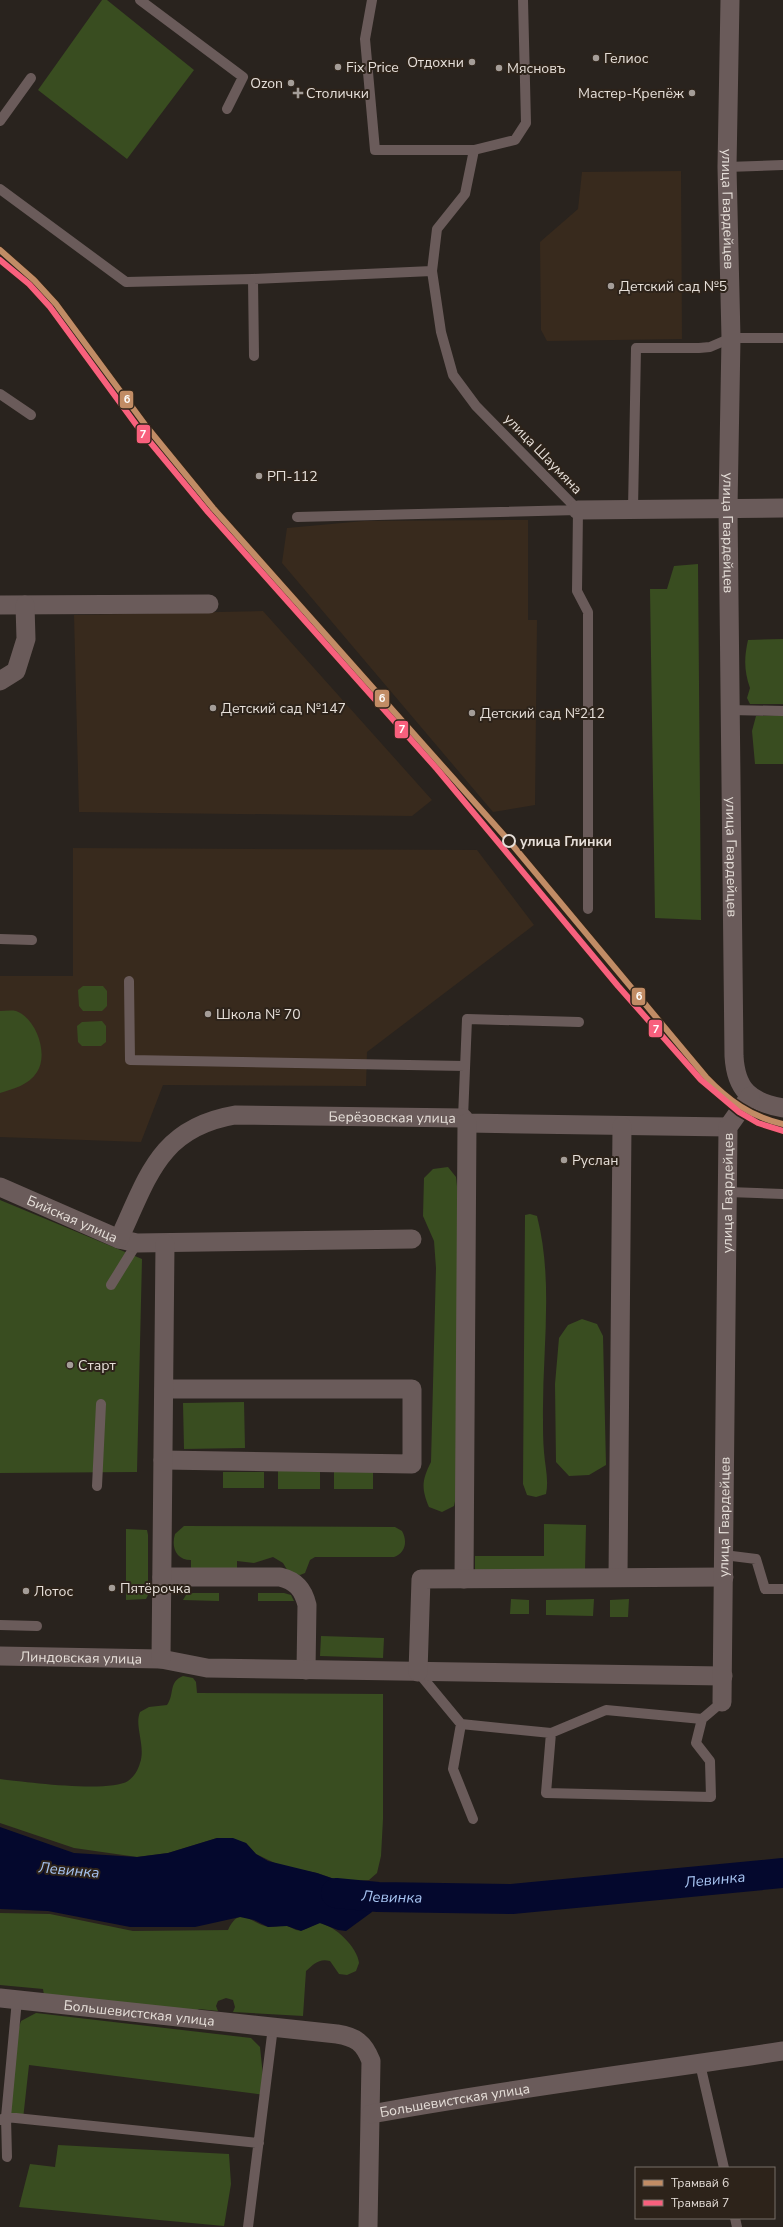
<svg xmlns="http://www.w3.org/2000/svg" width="783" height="2227" font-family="'Nunito Sans',sans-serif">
<rect width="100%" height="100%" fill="#29231e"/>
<path fill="#382a1d" d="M681 171 682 339 547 341 541 330 540 242 578 209 582 172Z
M528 520V620H537L535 805 493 812 282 563 287 528 364 521Z
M263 611 432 800 412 816 79 812 74 615Z
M73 848 477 850 534 925 367 1052 366 1086 163 1085 141 1142 0 1137V976H73Z"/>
<path fill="#394d20" d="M102 0H107L194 70 127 159 38 90Z
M698 564 701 920 655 918 650 589H667L674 566Z
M783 639V704H750L747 698 750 688C744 671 744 658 748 640Z
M783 715V764H755L752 731 756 716Z
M83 986H103L107 991V1006L102 1011H83L79 1006 78 990Z
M0 1011C5 1011 11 1010 16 1011 36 1018 49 1054 37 1072 29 1085 13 1089 0 1093Z
M102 1021 106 1026V1042L101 1046H82L78 1042 77 1026 82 1022Z
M448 1167 456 1177 458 1195V1487L454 1506 442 1512 429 1507C421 1488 422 1480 431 1462L436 1268 434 1241 423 1216 424 1178 433 1169Z
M0 1200 142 1259 137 1472 0 1473Z
M530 1214 537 1216C554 1282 542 1351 543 1419 543 1430 543 1441 544 1452 545 1466 549 1480 546 1494L536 1497 527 1495 523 1484 525 1215Z
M582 1319 597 1324 603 1336 606 1465 589 1475 569 1476 556 1462 555 1384 559 1338 568 1325Z
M244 1402 245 1448 184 1449 183 1403Z
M334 1470H373V1489H334Z
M278 1471H320V1489H278Z
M223 1472H264V1488H223Z
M544 1524 586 1525 585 1570H475V1556H544Z
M184 1526 395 1527 402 1531C408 1542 405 1553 394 1557H315L310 1560 305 1573 300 1575 289 1573 283 1563 273 1557 254 1563 237 1561V1571L191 1570V1560C176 1560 171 1547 175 1534Z
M126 1529 147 1530 148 1535V1595L146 1599 126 1600Z
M193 1593H219V1601L183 1600 186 1595Z
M258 1593H284L291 1595 294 1601H258Z
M511 1599 529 1600V1614H510Z
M594 1599 593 1616 546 1615V1600Z
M629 1599 628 1617H610V1600Z
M321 1636 384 1638 383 1658 320 1656Z
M183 1676 193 1678 196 1682 197 1693 383 1694V1819L381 1856 377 1873 369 1880 343 1882 317 1873 281 1866 256 1854 246 1843 217 1838 168 1853 137 1857 74 1848 0 1823V1779C24 1782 109 1793 128 1781 134 1777 138 1770 140 1763 146 1746 134 1726 140 1712L149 1707 167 1705C175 1694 168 1682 183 1676Z
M0 1913 50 1914 133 1931 228 1930C240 1904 251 1924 269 1927 275 1927 281 1925 287 1926 291 1927 293 1929 296 1930 304 1932 312 1925 319 1923 335 1925 358 1948 359 1963L356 1971 347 1975 339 1974 330 1961C319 1958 314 1964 306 1971L303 2016 233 2012 235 2007 233 2000 226 1998 218 2001 216 2006 218 2011 199 2009 194 2012 44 1995 43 1989 0 1985Z
M36 2013 251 2038 260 2047 265 2095 29 2065 23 2119 6 2117 19 2027 21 2021Z
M58 2145 229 2154 231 2184 224 2226 19 2207 30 2164 55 2167Z"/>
<path fill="#04082d" d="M0 1827 74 1853 137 1857 168 1853 217 1838H233L246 1843 256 1854 268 1861 317 1873 343 1882 364 1884 372 1889 378 1897 372 1912 346 1931 338 1930 320 1923 301 1931 287 1926 268 1927 254 1920 240 1917 195 1927H130L48 1911 0 1909Z"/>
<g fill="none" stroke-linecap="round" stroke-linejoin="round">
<path stroke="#04082d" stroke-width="30" id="s1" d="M336 1893 378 1897 512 1899 783 1873"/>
<path stroke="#6a5b5a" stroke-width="10" d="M140 0 243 77 227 109
M372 0 365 39 375 150H474
M0 121 31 78
M727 167 783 165
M0 189 126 282 253 279 432 271 437 229 465 194 474 150 515 140 526 123 523 0
M253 279 254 356
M0 394 31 415
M633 509 636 348H699L710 347 731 338H783
M578 510 577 591 588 612V909
M297 517 578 510 476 406 453 375 441 332 432 271
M730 710 783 711
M0 939 32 940
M129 981 130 1060 465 1066
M463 1118 467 1019 579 1022
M728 1192 783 1194
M111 1285 137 1243
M97 1486 101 1404
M724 1555 756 1559 765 1589H783
M0 1625 37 1626
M418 1672 461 1724 551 1733 546 1793 711 1797 710 1761 696 1743 702 1719 722 1702
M461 1724 453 1769 473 1819
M551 1733 606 1710 702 1719
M17 2000 6 2117 259 2143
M700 2064 724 2168
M0 2120 6 2117 7 2157
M735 2218 737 2227
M248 2227 273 2027"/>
<g stroke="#6a5b5a" stroke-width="19">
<path id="s2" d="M730 0 727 167 731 338 728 508 734 1056C736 1090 750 1102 783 1108"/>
<path d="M578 510 783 508"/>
<path d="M0 605 209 604"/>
<path d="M0 681 16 671 26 639 25 605"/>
<path id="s3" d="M0 1187 119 1239 137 1243 412 1239"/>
<path id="s4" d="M119 1239C148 1177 159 1128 235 1115L463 1118 467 1123 728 1127"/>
<path d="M163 1460 412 1464V1389H164"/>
<path d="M162 1577H280C296 1581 303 1589 307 1605L306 1670"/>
<path d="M618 1577 622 1126"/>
<path d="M464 1579 467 1123"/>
<path id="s5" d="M0 1656 161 1659 207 1668 723 1676"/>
<path d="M161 1659 165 1244"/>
<path d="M418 1672 421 1579 724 1577"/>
<path id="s6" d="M722 1702 728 1127 750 1096"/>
<path id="s7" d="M0 1998 337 2034C356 2037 364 2043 371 2061L368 2227"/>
<path id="s8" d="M371 2114C507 2089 645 2072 783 2051"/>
</g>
<defs>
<path id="tram-1" d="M0 250 34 280 56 304 146 426 213 508 509 841 706 1077C728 1100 751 1117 783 1124"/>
<path id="tram-2" d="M0 260 29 284 50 307 140 430 208 512 437 769 618 986 701 1080 739 1112 758 1123 783 1131"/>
</defs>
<use href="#tram-1" stroke="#2d231a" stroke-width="9"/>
<use href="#tram-2" stroke="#2d231a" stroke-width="9"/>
<use href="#tram-1" stroke="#c18c65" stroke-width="6"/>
<use href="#tram-2" stroke="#f8607d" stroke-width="6"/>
</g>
<g fill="#a49d98" stroke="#2d231a" stroke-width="1.5">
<circle cx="596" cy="58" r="4"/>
<circle cx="472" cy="62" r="4"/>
<circle cx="338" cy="67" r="4"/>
<circle cx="499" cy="68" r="4"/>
<circle cx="291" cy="83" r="4"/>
<path d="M296 87h4v4h4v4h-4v4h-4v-4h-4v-4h4z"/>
<circle cx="692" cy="93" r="4"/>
<circle cx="611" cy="286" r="4"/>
<circle cx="259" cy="476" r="4"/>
<circle cx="213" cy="708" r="4"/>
<circle cx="472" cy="713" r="4"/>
<circle cx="208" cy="1014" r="4"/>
<circle cx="564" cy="1160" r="4"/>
<circle cx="70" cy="1365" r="4"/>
<circle cx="112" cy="1588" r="4"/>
<circle cx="26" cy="1591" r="4"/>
</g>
<circle fill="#2d231a" stroke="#e6dfd9" stroke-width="2" cx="509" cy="841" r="6"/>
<g text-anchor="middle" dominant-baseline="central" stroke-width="4" stroke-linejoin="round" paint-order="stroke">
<g font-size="14" fill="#e6dfd9" stroke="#2d231a" text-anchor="start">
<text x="604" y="58">Гелиос</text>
<text x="464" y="62" text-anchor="end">Отдохни</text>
<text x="346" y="67">Fix Price</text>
<text x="507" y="68">Мясновъ</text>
<text x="283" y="83" text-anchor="end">Ozon</text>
<text x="306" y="93">Столички</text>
<text x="684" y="93" text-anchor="end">Мастер-Крепёж</text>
<text x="619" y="286">Детский сад №5</text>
<text x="267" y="476">РП-112</text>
<text x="221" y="708">Детский сад №147</text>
<text x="480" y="713">Детский сад №212</text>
<text x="216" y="1014">Школа № 70</text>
<text x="572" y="1160">Руслан</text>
<text x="78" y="1365">Старт</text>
<text x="120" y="1588">Пятёрочка</text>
<text x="34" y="1591">Лотос</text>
</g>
<g font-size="14" fill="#e6dfd9" stroke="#2d231a">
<text stroke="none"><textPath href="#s2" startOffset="209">улица Гвардейцев</textPath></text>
<text transform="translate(543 454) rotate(46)">улица Шаумяна</text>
<text stroke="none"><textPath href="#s2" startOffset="533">улица Гвардейцев</textPath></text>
<text stroke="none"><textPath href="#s2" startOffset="857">улица Гвардейцев</textPath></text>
<text stroke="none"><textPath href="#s4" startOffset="337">Берёзовская улица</textPath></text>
<text stroke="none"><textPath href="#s6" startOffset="509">улица Гвардейцев</textPath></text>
<text stroke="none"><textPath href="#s3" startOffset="79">Бийская улица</textPath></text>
<text stroke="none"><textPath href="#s6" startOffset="185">улица Гвардейцев</textPath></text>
<text stroke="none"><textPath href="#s5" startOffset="81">Линдовская улица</textPath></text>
<text stroke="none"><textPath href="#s7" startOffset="140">Большевистская улица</textPath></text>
<text stroke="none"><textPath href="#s8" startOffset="85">Большевистская улица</textPath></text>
</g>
<g font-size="14" font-weight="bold" fill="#e6dfd9" stroke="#2d231a" text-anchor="start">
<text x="520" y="841">улица Глинки</text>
</g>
<g font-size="15" font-style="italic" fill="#a7c4f1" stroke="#2d231a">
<text transform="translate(69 1870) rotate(5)">Левинка</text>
<text stroke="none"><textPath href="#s1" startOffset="380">Левинка</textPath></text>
<text stroke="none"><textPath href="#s1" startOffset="56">Левинка</textPath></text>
</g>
</g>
<g stroke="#2d231a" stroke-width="1.5">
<rect x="119" y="390" width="15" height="19" rx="4" fill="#c18c65"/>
<rect x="136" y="424" width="15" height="20" rx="4" fill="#f8607d"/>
<rect x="374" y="689" width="16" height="19" rx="4" fill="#c18c65"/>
<rect x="394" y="720" width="15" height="19" rx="4" fill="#f8607d"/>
<rect x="631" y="987" width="15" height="19" rx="4" fill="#c18c65"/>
<rect x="648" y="1019" width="15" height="19" rx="4" fill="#f8607d"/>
</g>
<g font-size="11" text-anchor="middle" font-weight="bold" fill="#fff">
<text x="127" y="403">6</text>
<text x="143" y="438">7</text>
<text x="382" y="702">6</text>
<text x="402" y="733">7</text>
<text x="639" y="1000">6</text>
<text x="656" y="1033">7</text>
</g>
<rect x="635" y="2167" width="140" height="52" fill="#2d231a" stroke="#776e66"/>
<rect x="643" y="2180" width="20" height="6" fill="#c18c65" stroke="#776e66"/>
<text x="671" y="2187" font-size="12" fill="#e6dfd9">Трамвай 6</text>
<rect x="643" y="2200" width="20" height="6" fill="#f8607d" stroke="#776e66"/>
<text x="671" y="2207" font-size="12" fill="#e6dfd9">Трамвай 7</text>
</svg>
